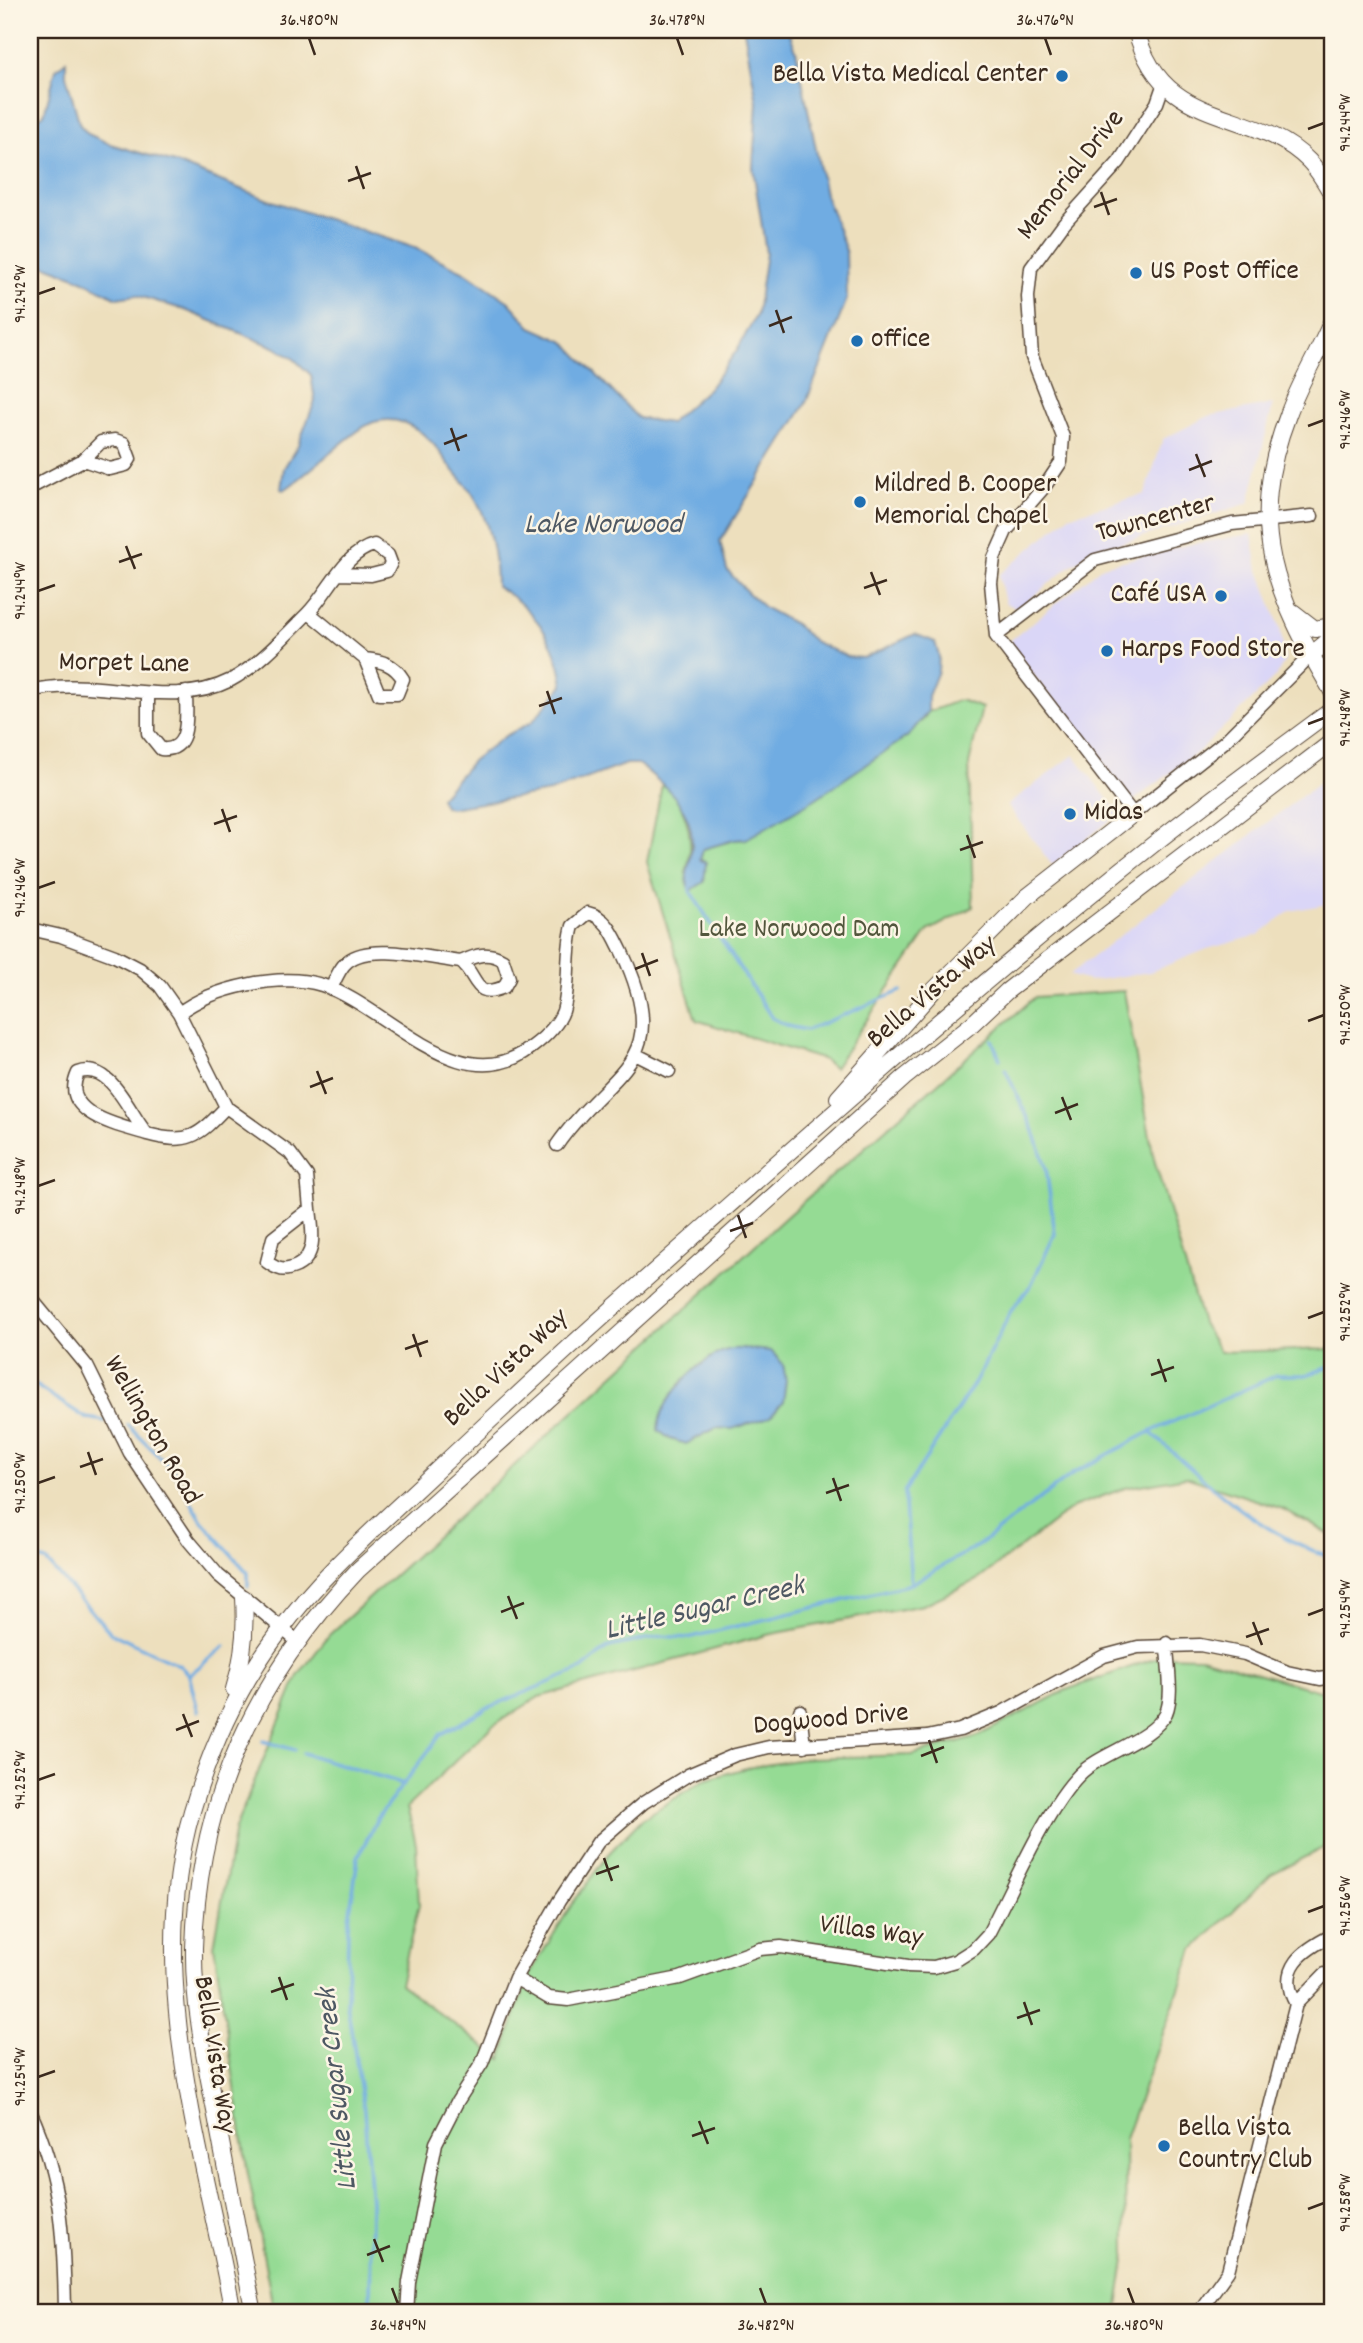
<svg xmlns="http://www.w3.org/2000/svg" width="1363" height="2343" viewBox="0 0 1363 2343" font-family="Dekko,sans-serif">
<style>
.built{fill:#dad6f7}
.green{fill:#95db94;stroke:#688259;stroke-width:2}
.water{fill:#70ace2;stroke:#566b80;stroke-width:2}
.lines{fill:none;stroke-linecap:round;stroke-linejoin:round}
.stream{stroke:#70ace2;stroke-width:3.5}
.minor-casing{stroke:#564536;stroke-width:15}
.major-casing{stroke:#564536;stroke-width:18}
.minor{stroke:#fff;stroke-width:12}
.major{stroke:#fff;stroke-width:16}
.ticks{fill:none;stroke:#3b2a1e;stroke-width:2.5}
.poi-dot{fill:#1f6fb2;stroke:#fcf5e5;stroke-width:2.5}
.labels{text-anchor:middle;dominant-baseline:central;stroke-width:5;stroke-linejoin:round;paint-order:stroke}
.poi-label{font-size:28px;fill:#3b2a1e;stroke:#fcf5e5;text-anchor:start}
.street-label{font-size:28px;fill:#3b2a1e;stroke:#fcf5e5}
.park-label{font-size:28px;fill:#52563c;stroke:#fcf5e5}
.water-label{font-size:30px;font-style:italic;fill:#4e5863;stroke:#fcf5e5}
.neatline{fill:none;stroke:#3b2a1e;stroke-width:2.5}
.ticks-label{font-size:18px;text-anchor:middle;fill:#3b2a1e}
</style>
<rect width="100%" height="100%" fill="#fcf5e5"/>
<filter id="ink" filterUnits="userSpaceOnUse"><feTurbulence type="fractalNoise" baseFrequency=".0143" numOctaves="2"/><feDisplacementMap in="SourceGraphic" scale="14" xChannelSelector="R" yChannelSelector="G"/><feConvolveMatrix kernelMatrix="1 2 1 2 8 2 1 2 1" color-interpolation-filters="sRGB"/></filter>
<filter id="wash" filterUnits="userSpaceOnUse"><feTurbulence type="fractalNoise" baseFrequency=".00686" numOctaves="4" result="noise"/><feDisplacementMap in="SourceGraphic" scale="28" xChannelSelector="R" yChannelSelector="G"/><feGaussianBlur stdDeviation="1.57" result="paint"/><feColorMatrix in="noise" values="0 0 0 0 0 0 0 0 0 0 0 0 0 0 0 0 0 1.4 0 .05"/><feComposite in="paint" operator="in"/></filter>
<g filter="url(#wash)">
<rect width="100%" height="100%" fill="#eddfbd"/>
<path class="built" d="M1273,404L1249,503L1090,553L1070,566L1018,609L1005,603L999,575L1069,516L1145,494L1163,439L1209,416Z
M1252,534L1257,565L1280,628L1285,660L1276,676L1198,752L1132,802L1012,648L1011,640L1103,566L1191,544Z
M1074,755L1119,814L1052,865L1007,805Z
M1333,772V903L1290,911L1259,935L1207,949L1150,972L1089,981L1069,975Z"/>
<path class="green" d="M960,700L982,708L969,764L973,907L928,931L834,1068L824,1060L696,1020L647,862L663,779C686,807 697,837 686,872L700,861L703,849L734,840L746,839L923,720L928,712Z
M1124,991L1154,1159L1202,1323L1220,1352L1333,1349V1536L1283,1509L1186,1477L1125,1488L1073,1507L979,1579L923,1605L767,1635L539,1697L492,1726L407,1807L416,1844L419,1905L400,1984L501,2059L529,1975L572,1904L609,1853L642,1819L704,1780L746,1768L810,1758L912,1755L978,1736L1066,1690L1162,1656L1201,1657L1333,1695V1843L1271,1874L1193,1950L1125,2139L1126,2254L1117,2313H274L247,2168L214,1946L235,1828L298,1676L329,1635L787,1216L1035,997Z"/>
<path class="water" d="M744,30H788L796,50L825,194L846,251L847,299L805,405L720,541L727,570L747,592L765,608L795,624L815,642L848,657L864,658L915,634L935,642L939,656L938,671L928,696V712L908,736L815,799L746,839L734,840L703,849L700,860L706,862L704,882L690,891C683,877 689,868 691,854C698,812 667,786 638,764H626L550,792L450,808L444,806L440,798L473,760L505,736L532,722L563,685C557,642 534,608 496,586C496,557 489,518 472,493C464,481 453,471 445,459C430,437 406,413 374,422C354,428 307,476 284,490L281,489L284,468L298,445L315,401L311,375L294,359L274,347L185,310L136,295L117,298L78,278L30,260V123L44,114L56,69L66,61V75L80,125L88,134L110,144L178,164L266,199L415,248L465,272L509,302L531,327L565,342L638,418L670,423L709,388L737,350L757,314L766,253L753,168L757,102Z
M749,1349L771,1351L783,1364L786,1381L783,1402L770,1417L732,1429L716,1428L686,1444L670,1439L658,1430C659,1401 698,1359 727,1350C733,1348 742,1349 749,1349Z"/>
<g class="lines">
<path class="stream" d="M690,886V891L772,1018L791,1027L807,1030L901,991
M992,1040L1000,1059
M30,1382L86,1418L105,1421
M128,1425L173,1470L202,1521L248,1573V1586
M1150,1432C1209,1484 1257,1533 1333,1558
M30,1557L46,1561L111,1633L179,1665L189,1675L198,1711
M911,1583L904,1492L976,1381L1011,1311L1031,1285L1055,1234L1046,1168L1034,1131L1005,1069
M189,1675L225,1646
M263,1741L295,1750
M303,1753L404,1784
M370,2313L371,2202L364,2110L347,2004L348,1926L358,1857L377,1819L441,1734L487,1708L582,1669L609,1647L661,1636L688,1638L911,1584L979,1545L1075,1472L1150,1432L1277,1375H1306L1333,1366"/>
</g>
</g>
<g filter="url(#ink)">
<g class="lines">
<g class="minor-casing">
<path id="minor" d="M1164,83L1157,103L1119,162L1064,223L1031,268L1028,297L1032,357L1063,437L1061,462L1045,486L1006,531L994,558L991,583L996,636L1133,814L1224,742L1311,655
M30,488L83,460L101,442L115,440L124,443L130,459L126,465L110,469L83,460
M309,613L365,659L379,694H397L403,679C394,664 382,661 365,659
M996,636L1095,560L1232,524L1312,516
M30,691C96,674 168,712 231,680C259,665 286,635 308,613C329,592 344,553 374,545L388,555L391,563L387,571L371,575L340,574
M148,693V733L161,749C192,752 186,714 186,692
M30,929L61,936L115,956L140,969L160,986L179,1013L226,1107L290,1153L307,1176L310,1209L273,1238L267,1262C278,1270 284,1272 297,1266C318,1255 312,1228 310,1209
M331,989C335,980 340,967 348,961C371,942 432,959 461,962C478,976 474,1000 504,987L509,978L503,960C488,951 476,955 461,962
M179,1013C212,988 280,972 322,985C388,1007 460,1103 532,1047C544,1038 558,1025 563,1011C571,984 565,953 573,926L588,913C607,917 614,936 622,952C676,1066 610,1068 557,1145
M637,1055L669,1071
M147,1134C118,1125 59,1114 78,1073C111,1060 129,1114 147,1134C188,1145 198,1137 226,1107
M30,1297L87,1366L130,1453L189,1541L218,1575L297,1641
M800,1711L804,1746
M515,1978L549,1998L568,2000L680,1978L760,1949L781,1947L908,1966L934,1967L955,1961L974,1949L988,1934C1012,1889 1045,1810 1079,1775C1101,1752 1152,1741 1166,1713C1174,1694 1167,1664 1167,1643
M1296,2004C1276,1968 1303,1950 1333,1935
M30,2111C62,2180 64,2240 65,2313
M407,2313L409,2282L436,2143L457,2102L482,2063L515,1978L559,1901L598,1842L643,1803L688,1775L735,1755L769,1747L927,1737L960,1730L1001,1713L1104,1656L1138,1647L1200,1645L1245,1654L1287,1672L1320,1679L1333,1677
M1198,2313L1228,2271L1296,2004L1325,1974L1333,1972"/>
</g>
<g class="major-casing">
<path id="major" d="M1136,30C1162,132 1253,104 1309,161C1319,171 1326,184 1333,196
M1333,318C1320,351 1300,381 1288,415C1245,527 1275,595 1333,693
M1293,612L1315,629L1333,626
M1311,655L1333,637
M838,1098L933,991L1028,896L1133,814
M234,1689C244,1658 246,1630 244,1598
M233,2313C203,2149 144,1977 192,1811C211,1746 239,1685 280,1631C320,1576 371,1532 420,1486C487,1423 554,1360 623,1299C798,1144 972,988 1155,843C1213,797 1274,753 1333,709
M254,2313C241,2249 229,2185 217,2121C206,2064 193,2006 194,1948C198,1799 256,1677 358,1570L904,1078L972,1024L1007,991L1333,741"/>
</g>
<use href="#minor" class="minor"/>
<use href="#major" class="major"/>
</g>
</g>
<path class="ticks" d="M309,38L315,55M677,38L683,55M1045,38L1051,55M1308,129L1324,123M356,166L364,189M348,181L371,173M1101,192L1109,215M1094,207L1117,199M38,294L55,288M776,310L784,333M769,326L792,317M1308,426L1324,420M451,428L459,451M444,444L467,435M1196,454L1205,477M1189,470L1212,461M126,546L135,569M119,562L142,554M871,572L880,595M864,588L887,580M38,591L55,585M547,691L555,714M539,706L562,698M1308,724L1324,718M222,809L230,832M214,824L237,816M967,835L975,858M960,850L983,842M38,888L55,882M642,953L650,976M635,969L658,960M1308,1021L1324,1015M317,1071L326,1094M310,1087L333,1078M1062,1097L1071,1120M1055,1113L1078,1104M38,1186L55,1180M738,1215L746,1238M730,1231L753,1223M1308,1318L1324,1312M413,1334L421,1357M405,1349L428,1341M1158,1359L1166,1382M1151,1375L1174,1367M88,1452L96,1475M80,1467L103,1459M833,1478L841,1501M38,1483L55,1477M826,1493L849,1485M508,1596L517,1619M501,1612L524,1603M1308,1615L1324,1609M1253,1622L1262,1645M1246,1637L1269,1629M183,1714L192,1737M176,1730L199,1721M929,1740L937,1763M921,1756L944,1747M38,1780L55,1774M604,1858L612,1881M596,1874L619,1866M1308,1912L1324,1906M279,1977L287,2000M271,1992L294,1984M1024,2002L1032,2025M1017,2018L1040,2010M38,2077L55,2071M699,2121L708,2144M692,2136L715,2128M1308,2209L1324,2203M374,2239L383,2262M367,2255L390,2246M392,2288L398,2304M760,2288L766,2304M1128,2288L1134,2304"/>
<g class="poi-dot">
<circle cx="1062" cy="76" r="7"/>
<circle cx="1136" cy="273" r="7"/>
<circle cx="857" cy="341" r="7"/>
<circle cx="860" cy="502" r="7"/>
<circle cx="1221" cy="596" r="7"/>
<circle cx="1107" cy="651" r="7"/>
<circle cx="1070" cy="814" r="7"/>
<circle cx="1164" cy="2146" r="7"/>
</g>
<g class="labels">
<g class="poi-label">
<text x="1048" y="76" text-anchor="end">Bella Vista Medical Center</text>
<text x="1150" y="273">US Post Office</text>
<text x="871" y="341">office</text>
<text x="874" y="486">Mildred B. Cooper<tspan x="874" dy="32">Memorial Chapel</tspan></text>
<text x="1207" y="596" text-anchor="end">Café USA</text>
<text x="1121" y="651">Harps Food Store</text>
<text x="1084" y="814">Midas</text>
<text x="1178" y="2130">Bella Vista<tspan x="1178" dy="32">Country Club</tspan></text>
</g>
<g class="street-label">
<text transform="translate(1072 176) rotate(-52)">Memorial Drive</text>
<text transform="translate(1156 520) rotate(-15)">Towncenter</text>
<text transform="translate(124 665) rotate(1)">Morpet Lane</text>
<text transform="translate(933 993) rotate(-40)">Bella Vista Way</text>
<text transform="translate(507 1369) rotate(-43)">Bella Vista Way</text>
<text transform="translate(151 1431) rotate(60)">Wellington Road</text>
<text transform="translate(831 1721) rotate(-5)">Dogwood Drive</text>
<text transform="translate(871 1933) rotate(8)">Villas Way</text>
<text transform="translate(213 2055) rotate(81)">Bella Vista Way</text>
</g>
<g class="park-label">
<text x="799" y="931">Lake Norwood Dam</text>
</g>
<g class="water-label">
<text x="603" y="526">Lake Norwood</text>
<text transform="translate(705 1610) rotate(-13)">Little Sugar Creek</text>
<text transform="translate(339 2089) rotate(-96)">Little Sugar Creek</text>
</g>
</g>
<rect width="1363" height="2343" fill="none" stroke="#fcf5e5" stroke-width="77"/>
<rect x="38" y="38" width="1286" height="2266" class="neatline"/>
<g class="ticks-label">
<text x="309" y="25">36.480°N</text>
<text x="677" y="25">36.478°N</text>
<text x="1045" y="25">36.476°N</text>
<text transform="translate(1344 123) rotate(-90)" y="6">94.244°W</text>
<text transform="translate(19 294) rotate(-90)" y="6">94.242°W</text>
<text transform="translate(1344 420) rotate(-90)" y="6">94.246°W</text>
<text transform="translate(19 591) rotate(-90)" y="6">94.244°W</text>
<text transform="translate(1344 718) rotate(-90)" y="6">94.248°W</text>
<text transform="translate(19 888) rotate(-90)" y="6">94.246°W</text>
<text transform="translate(1344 1015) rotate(-90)" y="6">94.250°W</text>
<text transform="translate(19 1186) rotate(-90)" y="6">94.248°W</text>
<text transform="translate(1344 1312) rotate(-90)" y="6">94.252°W</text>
<text transform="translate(19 1483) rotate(-90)" y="6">94.250°W</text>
<text transform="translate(1344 1609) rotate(-90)" y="6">94.254°W</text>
<text transform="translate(19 1780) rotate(-90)" y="6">94.252°W</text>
<text transform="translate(1344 1906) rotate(-90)" y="6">94.256°W</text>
<text transform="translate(19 2077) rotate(-90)" y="6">94.254°W</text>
<text transform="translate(1344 2203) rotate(-90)" y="6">94.258°W</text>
<text x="398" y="2330">36.484°N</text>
<text x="766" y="2330">36.482°N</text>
<text x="1134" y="2330">36.480°N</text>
</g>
</svg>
